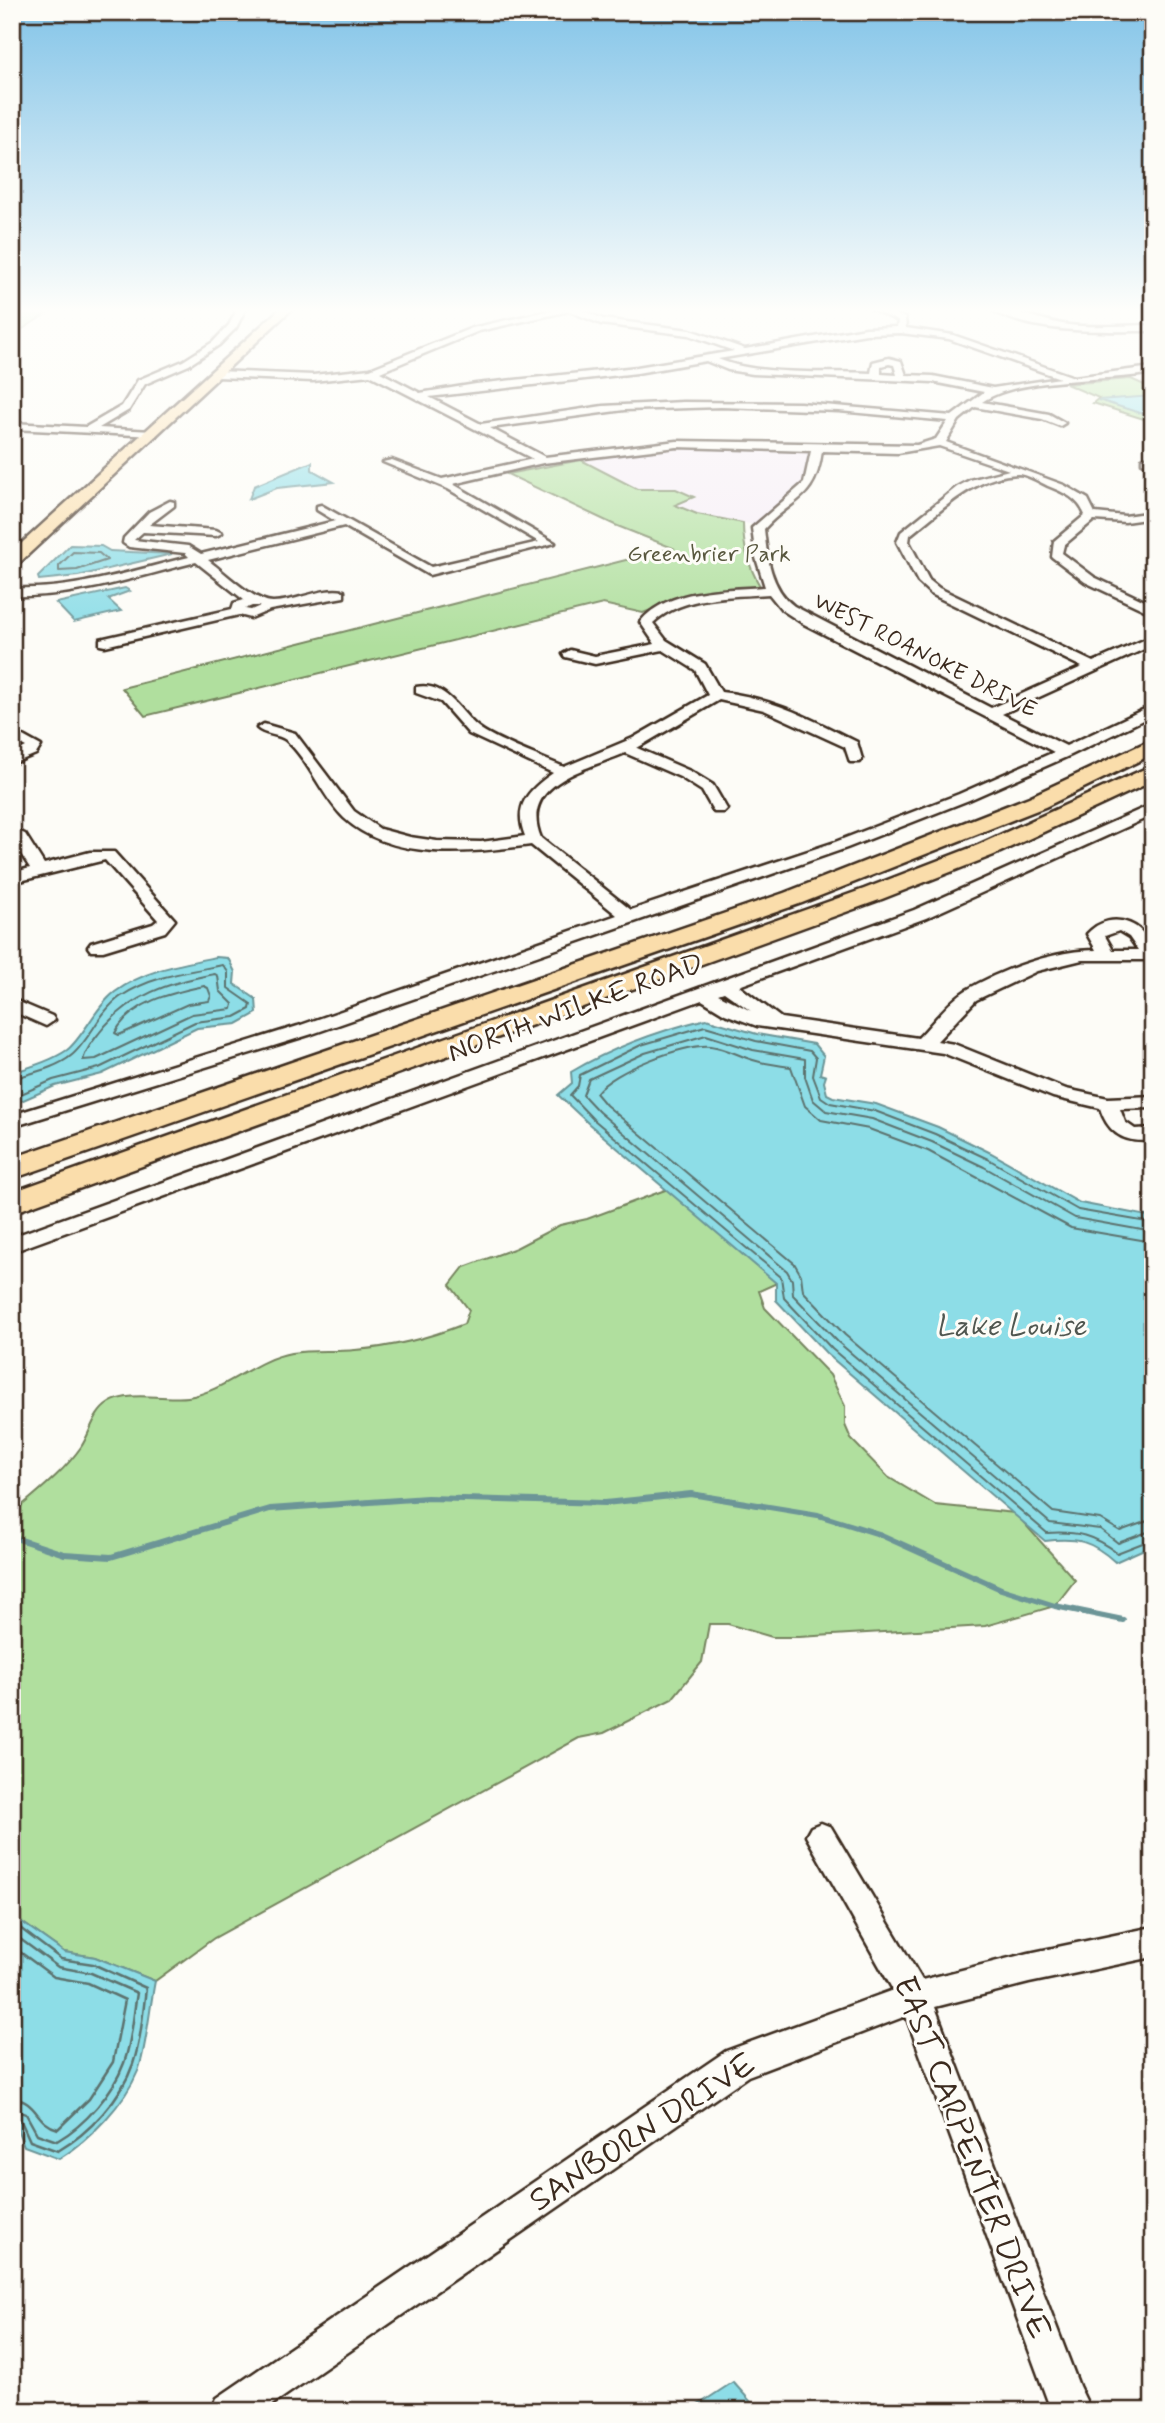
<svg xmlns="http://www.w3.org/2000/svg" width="1165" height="2423" viewBox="0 0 1165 2423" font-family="Mynerve,sans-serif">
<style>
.built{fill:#f6edf7}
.green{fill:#b0df9e;stroke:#76845e;stroke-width:2}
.water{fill:#8ddde7;stroke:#6c9597;stroke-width:2}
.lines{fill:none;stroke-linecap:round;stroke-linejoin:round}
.shore-far1{stroke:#5c726e;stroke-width:2}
.shore{stroke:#5c726e;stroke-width:2.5}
.stream{stroke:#6c9597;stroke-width:6}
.minor-casing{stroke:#3b2a1e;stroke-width:5}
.major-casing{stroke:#3b2a1e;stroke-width:5}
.highway-casing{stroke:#3b2a1e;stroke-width:5}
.minor{fill:#fdfcf7;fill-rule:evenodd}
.major{fill:#faddab;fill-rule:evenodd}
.highway{fill:#faddab;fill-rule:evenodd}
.labels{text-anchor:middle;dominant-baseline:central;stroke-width:6;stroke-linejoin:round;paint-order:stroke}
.far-park-label{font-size:23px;fill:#58573e;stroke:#fdfcf7}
.far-street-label{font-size:23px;fill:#3b2a1e;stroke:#fdfcf7}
.street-label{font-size:28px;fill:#3b2a1e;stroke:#fdfcf7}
.water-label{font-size:30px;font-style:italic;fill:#505750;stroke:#fdfcf7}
.near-street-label{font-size:33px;fill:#3b2a1e;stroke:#fdfcf7}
</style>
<rect width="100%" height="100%" fill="#fdfcf7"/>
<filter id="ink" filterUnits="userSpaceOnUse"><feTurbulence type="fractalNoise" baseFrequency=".0143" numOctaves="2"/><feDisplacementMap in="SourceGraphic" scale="14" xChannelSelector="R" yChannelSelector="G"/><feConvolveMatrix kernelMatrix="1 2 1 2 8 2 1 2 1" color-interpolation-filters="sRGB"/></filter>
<g filter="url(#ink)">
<path class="built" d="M677,444L817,447L810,482L760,526L697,514L637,489L581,460L583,456Z"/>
<path class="green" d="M12,308H55L12,336Z
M1131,379L1153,389V422L1093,403L1099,398L1066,384Z
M581,460L637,489H676L694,497L675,505L697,514L743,523C743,546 748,566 760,586L698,592L643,613L603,604L145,716L122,688L673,548L615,525L507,474Z
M668,1189L777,1283L759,1291L765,1308L830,1375L845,1406V1425L851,1439L888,1477L935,1505L1015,1513L1075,1580L1055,1606L985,1626L799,1637H772L728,1624H709L702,1662L672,1699L604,1733L579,1738L214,1938L155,1981L95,1957L64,1952L12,1915V1514C36,1493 63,1473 81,1447C91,1432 93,1413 109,1403C128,1390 168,1400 188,1397C226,1391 253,1360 291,1353C312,1350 334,1352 355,1350C392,1347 429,1338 464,1324L469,1310L450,1285L464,1267L516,1248L560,1225L587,1219Z"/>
<path class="water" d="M1153,396V417L1098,400Z
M312,462V470L334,482L277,488L249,499L254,486Z
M70,545L101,546L110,551L172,554L78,576L39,580L38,577Z
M125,588L130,591L108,599L121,611L74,622L56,603Z
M216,957L228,958L235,972L234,984L256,999L257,1013L237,1024L197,1028L102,1074L55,1086L12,1105V1073C30,1067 51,1061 67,1050C82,1039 96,1006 115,992C145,970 181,964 216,957Z
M706,1019L757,1034L814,1044L824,1056L820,1074L826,1076L824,1082L827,1094L833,1097L876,1104L938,1127L991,1153L1080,1203L1153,1217V1545L1115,1562C1092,1541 1077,1537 1045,1541L827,1354L776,1300V1283L589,1124L558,1095L572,1083L571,1072C613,1047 658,1031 706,1019Z
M12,1915L64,1952L95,1957L155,1981C150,2005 146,2051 138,2071C125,2103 89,2141 59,2159L24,2146L12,2117Z
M733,2382L759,2411H689Z"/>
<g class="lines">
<path class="shore-far1" d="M73,552L99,553L107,560L77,570L59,571V566Z
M215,974L218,976L220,991L233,1004L232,1009L192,1014L96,1059L83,1060C86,1049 93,1041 100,1032C129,995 170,982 215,974Z
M204,986L208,988L211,996L209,1001L188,1004L119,1035L115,1033C132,1001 171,993 204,986Z
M12,1079C31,1073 57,1068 72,1055C89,1041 100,1011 120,997C151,976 187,972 223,965L228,972V988L251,1004L250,1009L235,1017L195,1022L99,1068L53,1080L12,1098
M1153,1223L1078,1210L988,1159L935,1134L875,1111L830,1103L821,1097L813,1076L816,1058L810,1051L756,1041L705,1026L641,1045L580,1075L578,1086L570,1095L593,1119L781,1277L784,1298L832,1349L1047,1533C1077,1531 1093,1535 1117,1553L1153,1539
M1153,1232L1075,1218L984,1167L932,1142L872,1119L826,1111L813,1100L805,1077V1059L753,1050L706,1035L645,1053L589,1079L583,1095L599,1112L787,1271L792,1280L793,1295L838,1342L1050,1523L1100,1529L1118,1543L1153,1530
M1153,1242L1071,1228L928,1151L869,1129L821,1120L805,1106L791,1067C778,1065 765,1064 753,1060C739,1056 726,1048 711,1046C684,1043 613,1071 596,1093L606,1105L794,1263L801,1275L803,1291L845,1335L1053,1512L1100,1519L1120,1531L1153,1519"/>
<path class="shore" d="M12,1922L61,1959L93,1964L146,1988C143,2013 141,2040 133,2064C121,2099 89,2133 58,2151L30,2141L21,2121L12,2118
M12,1933L58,1967L91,1973L137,1993C133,2016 132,2041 124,2063C113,2093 85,2125 57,2141L37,2134L26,2114L12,2109
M12,1946L54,1977L88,1983L125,2000L113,2062L89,2099L58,2129C35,2123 38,2101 12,2098"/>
<path class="stream" d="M12,1537L64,1554L111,1557L270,1509L427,1498L605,1503L691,1494L818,1515L879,1534L1001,1589L1055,1606L1123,1620
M1145,1616L1153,1615"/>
<g class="minor-casing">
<path id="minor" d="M238,308H246L236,328L219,345L189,365L145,384L129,410L99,428L152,431L156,432V436L12,429V423L86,427L122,406L138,380L183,361L213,342L229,325Z
M560,308H577L603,319L690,330L745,349L866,328L897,327L898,321L869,308H880L905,318L906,328L953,335L1074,377L1153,367V373C1106,382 1019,376 982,402L1049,414L1065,423L1060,426L1042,419L975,407L959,420L946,442L1064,485L1088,499L1095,513L1125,516L1153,512V518L1125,522L1094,520L1064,545L1062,553L1094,577L1153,605V614L1085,582L1052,557L1054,541L1085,515C1078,498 1065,493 1048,486C1040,482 1027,474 1018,474C976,475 941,511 910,535L909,542L929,580L939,588L1093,662L1153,636V645L1002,714L1066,746L1153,705V715L1071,755L969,800L847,848L312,1034L12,1127V1115L298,1026L617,915L531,845C472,853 392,862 344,818C323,798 308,759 286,740C278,734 264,735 257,728L264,724L295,733L354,811L380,829L410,837L437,841L481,842L525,836C513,806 528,790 553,773L469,734L441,702L416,693V687C446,681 459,712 478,727C494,740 543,758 564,767L633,738L708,695L695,670L663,650L595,664L565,657L563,654L570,650L595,656L655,644L640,622C668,588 724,590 765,587L756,558L752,528L804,483L811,451L677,447L543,463L453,484L555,543L429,575L344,526L208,560C223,571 254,602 273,602C297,602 319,587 344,591V597L270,610L251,618L239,615L105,646L100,645V639L232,609L234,603L244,600L196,562C136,577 75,598 12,596V588C72,591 131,571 189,557L185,553L129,547L123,543L124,538L149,512L170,501L174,502V506L149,525L216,530L222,533L216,536L143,532L134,540L188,546L201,554L335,521L317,510V506L321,505L431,567L539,542L448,489L383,462L392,460L442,479L533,459L370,375L313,381L217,377L212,374L217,371L313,375L370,369L472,328ZM569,311L601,324L689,335L734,351L637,367L476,384L420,393L380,372L479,331ZM901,333L949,339L1060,378L993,388L933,376L906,375L901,361L889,358L873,362L871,373C826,371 758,376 718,359L866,334ZM706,361L728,370L753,374L933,382L984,392L952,416L800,403L683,402L603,406L481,424L429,397L637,373ZM889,364L894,365L897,375L881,374V366ZM721,407L839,411L948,421L936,439L917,445L677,441L545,457L490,428L624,410ZM939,446L1009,470L970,480L957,487L901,532L897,542L918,582L931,594L1082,667L991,708L794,606C770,588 767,556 764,529C794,496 815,502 822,451L898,453ZM769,594L782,610L802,623L1054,752L959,794L835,842L631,910L541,838C518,783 588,769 625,753L680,777L702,791L714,812H724L727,809L713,785L690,771L637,748L719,700L764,710L845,747L850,762H860L862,759L857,742C813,720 771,697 721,692L705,664L666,640L653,623C683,595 730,597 769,594ZM252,606H260L251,610L245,609Z
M743,308H753L749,311Z
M988,308C1010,307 1044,322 1069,325C1096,328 1125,325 1153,325V331C1104,331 1030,335 988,308Z
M1146,458L1153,460V467L1142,463V459Z
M12,730L41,746L36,754L12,764V754L26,747L12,740Z
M1153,804V815L926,918L739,986L781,1018L918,1038C933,1023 948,1002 965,991C1000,970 1055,950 1096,950L1087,934C1112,906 1153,925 1153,960H1082L1037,971L976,1000L937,1041L954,1044L1066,1089L1108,1098L1153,1096V1108L1120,1109L1125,1122L1135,1129L1153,1128V1140C1126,1144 1108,1134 1100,1108L1053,1097L943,1053L757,1026L725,1014L702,1000L12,1252V1237L914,910ZM1119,931L1129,937L1138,950H1113L1105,936ZM724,992L751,1011L718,994Z
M12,829L25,834L44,864L90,852H114L175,920L165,932L103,951H91L88,947L91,943L153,924L158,920L105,860L12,883V873L30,868L12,840Z
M12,999L52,1016L55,1020L46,1026L12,1011Z
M821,1823L831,1827L922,1980L1029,1953L1153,1927V1957L1029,1983L935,2007L1079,2386L1091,2411L1051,2410L906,2016L748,2076L263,2411H211L217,2398L726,2051L893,1990L806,1836L811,1827Z"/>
</g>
<g class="major-casing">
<path id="major" d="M281,308H293L18,564L12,566V552Z"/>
</g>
<g class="highway-casing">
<path id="highway" d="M1153,739V754L1045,807L802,903L12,1179V1158L784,893L1029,797Z
M1153,765V781L994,855L882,899L12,1213V1192L864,889L978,845Z"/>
</g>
<use href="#minor" class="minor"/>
<use href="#major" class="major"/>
<use href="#highway" class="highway"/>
</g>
</g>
<linearGradient id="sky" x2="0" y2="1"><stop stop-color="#83c4e8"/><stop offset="0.48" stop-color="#fefefb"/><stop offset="1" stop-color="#fefefb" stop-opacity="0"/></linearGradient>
<rect width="1165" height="647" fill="url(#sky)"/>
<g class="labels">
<g class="far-park-label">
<text x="709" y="555">Greenbrier Park</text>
</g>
<g class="far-street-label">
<text transform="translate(925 656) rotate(27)">WEST ROANOKE DRIVE</text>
</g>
<g class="street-label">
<text transform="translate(576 1009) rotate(-20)">NORTH WILKE ROAD</text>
</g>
<g class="water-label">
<text x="1011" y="1326">Lake Louise</text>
</g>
<g class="near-street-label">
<text transform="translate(643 2133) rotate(-33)">SANBORN DRIVE</text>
<text transform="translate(971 2158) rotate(69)">EAST CARPENTER DRIVE</text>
</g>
</g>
<rect width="1165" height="2423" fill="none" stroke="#fdfcf7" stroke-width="42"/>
<rect x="21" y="21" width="1123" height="2381" fill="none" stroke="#3b2a1e" stroke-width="2.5" filter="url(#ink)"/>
</svg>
